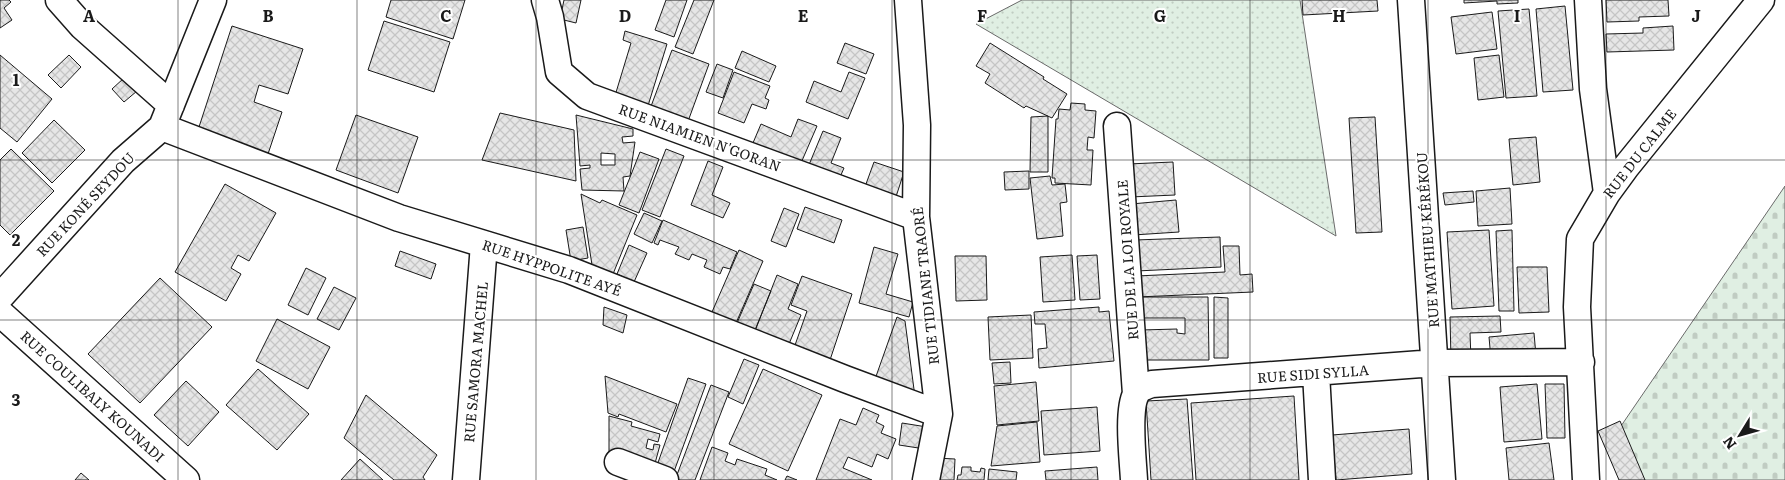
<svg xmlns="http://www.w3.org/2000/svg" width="1785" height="480" viewBox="0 0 1785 480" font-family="Literata,serif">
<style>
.cemetery{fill:url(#cemetery-stones);stroke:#6a6a6a}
.park{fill:url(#park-dots);stroke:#6a6a6a}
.building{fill:url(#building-cross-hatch);stroke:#1a1a1a;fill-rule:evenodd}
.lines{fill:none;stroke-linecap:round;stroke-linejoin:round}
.street-casing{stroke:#1a1a1a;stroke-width:29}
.street{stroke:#fff;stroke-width:26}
.grid{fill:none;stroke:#1a1a1a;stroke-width:1;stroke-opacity:0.55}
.labels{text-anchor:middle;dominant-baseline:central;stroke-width:4;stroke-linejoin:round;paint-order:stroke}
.street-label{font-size:14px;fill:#1a1a1a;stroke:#fff}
.grid-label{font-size:16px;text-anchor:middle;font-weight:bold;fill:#1a1a1a;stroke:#fff;stroke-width:4;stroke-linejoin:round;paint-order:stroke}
</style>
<defs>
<pattern id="cemetery-stones" width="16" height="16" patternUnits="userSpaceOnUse" patternTransform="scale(1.25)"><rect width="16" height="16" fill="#e0efe3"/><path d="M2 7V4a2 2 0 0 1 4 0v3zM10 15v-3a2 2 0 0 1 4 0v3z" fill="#c0ccc2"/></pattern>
<pattern id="park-dots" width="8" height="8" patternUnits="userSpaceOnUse" patternTransform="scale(1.25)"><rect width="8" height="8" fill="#e0efe3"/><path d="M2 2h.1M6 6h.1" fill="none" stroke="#c0ccc2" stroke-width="1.8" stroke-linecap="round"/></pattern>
<pattern id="building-cross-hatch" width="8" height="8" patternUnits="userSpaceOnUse" patternTransform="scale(1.25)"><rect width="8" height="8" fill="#e6e6e6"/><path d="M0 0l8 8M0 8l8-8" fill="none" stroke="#c5c5c5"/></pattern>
</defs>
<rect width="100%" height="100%" fill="#fff"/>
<path class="cemetery" d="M1785,186V480H1626L1621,426Z"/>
<path class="park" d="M1022,0H1300L1336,236L976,24Z"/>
<path class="building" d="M0,0H9L11,2L4,8L12,20L0,28Z
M391,0H465L453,39L386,17Z
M564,0H581L576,23L560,19Z
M666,0H687L674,37L655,30Z
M694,0H714L693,54L675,47Z
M1302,0H1377L1378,11L1303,15Z
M1464,0H1518V3L1497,4V1L1464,3Z
M1606,0H1668L1669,16L1639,17V21L1607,22Z
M1565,6L1573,90L1543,92L1536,9Z
M1529,9L1537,96L1506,98L1498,11Z
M1492,12L1497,49L1456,54L1451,17Z
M384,21L450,42L434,92L368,70Z
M232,26L303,49L288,94L259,85L254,102L282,112L268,154L198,130Z
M1673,26L1674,50L1607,52L1606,34L1643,33V28Z
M625,31L667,44L647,109L614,99L631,43L623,40Z
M845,43L874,54L866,74L837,63Z
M990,43L1044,77L1043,79L1067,94L1052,118L1026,106L1024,108L985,83L990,74L976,66Z
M672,50L709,64L687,124L650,109Z
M742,51L776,66L769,82L735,68Z
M0,55L52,99L17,142L0,128Z
M69,55L81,67L61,88L48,75Z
M1499,55L1504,97L1478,100L1474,58Z
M717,64L733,70L723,98L706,92Z
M734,72L770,86L765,98L769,100L766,109L752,104L744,123L718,113Z
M849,72L865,78L848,119L806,102L814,81L841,92Z
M124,78L137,91L124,102L112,89Z
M1071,103L1085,104V110L1096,111L1094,138L1088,137L1087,150H1093L1091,185L1055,183V178H1052L1056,119H1058L1059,109L1070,110Z
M500,113L574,130L576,181L482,160Z
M356,115L418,137L398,193L336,170Z
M576,115L633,129V136L622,137L623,143L635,142L630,176L623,177L624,191L582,190L580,169L590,168V165L580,166ZM601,153L615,154V165H601Z
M1048,116V172H1030L1031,117Z
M1375,117L1382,232L1356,233L1349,118Z
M798,119L817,126L798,170L750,150L761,124L791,137Z
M54,120L85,150L52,183L22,153Z
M823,131L841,138L831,163L844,168L837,184L806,172Z
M1536,137L1540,182L1513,185L1509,139Z
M11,149L54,191L10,235L0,225V160Z
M666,149L684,156L660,217L642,210Z
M640,152L659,159L639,213L619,205Z
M708,161L723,167L712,195L730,203L723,218L691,205Z
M874,162L904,172L893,206L862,195Z
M1173,162L1175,195L1130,197L1128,164Z
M1029,171V189L1005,190L1004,172Z
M1050,176L1052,185L1065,184L1067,202L1060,203L1063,236L1037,239L1030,178Z
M225,184L276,213L249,261L238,255L231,268L241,274L226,301L175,272Z
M1510,188L1512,224L1478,226L1476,191Z
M1473,191L1474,202L1445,205L1443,193Z
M581,194L600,203L602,200L637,215L613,274L592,265Z
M1176,200L1179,232L1133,235L1131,204Z
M805,207L842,220L834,243L797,229Z
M784,208L799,214L786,247L771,241Z
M644,213L662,221L652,243L634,234Z
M663,220L737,252L730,269L723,267L720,274L704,267L707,260L692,254L689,260L675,254L679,247L660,240L658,245L654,243Z
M583,227L588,258L571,261L566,230Z
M1489,230L1494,306L1452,309L1447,232Z
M1512,230L1514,311H1499L1496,231Z
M1220,237L1221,267L1136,271L1135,240Z
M629,245L647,253L634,282L617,274Z
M1223,246H1239L1240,275L1252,274L1253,292L1137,297L1136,276L1225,272Z
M874,247L898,254L886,294L913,302L909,317L859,303Z
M739,250L763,261L736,323L712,312Z
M400,251L436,264L431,279L395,266Z
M1072,255L1075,300L1043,302L1040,257Z
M1097,255L1100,299L1080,300L1077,256Z
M955,256H986L987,300L956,301Z
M1517,267H1547L1549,312L1519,313Z
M306,268L326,278L308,315L288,305Z
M777,275L798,284L788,309L801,315L789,344L755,331Z
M802,276L852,294L830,360L794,348L807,311L791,305Z
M160,278L212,327L140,403L88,354Z
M754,284L771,291L755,330L737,323Z
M334,287L356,298L339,330L317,319Z
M1140,297H1208L1209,360H1141V330L1177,329V333L1185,334V318H1140Z
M1214,297L1228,298V358H1214Z
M604,307L627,315L623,333L603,325Z
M1099,307V312L1109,311L1114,361L1039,368L1038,349L1047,348L1045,324H1035L1034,312Z
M1031,315L1033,358L990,360L988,317Z
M1500,316L1501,332L1470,333L1471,360H1451L1450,317Z
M897,317L905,321L915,397L874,382Z
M277,319L330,347L308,389L256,361Z
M1534,333L1536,356L1491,359L1489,337Z
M744,359L759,365L743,404L728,397Z
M1010,362L1011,383L994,384L992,363Z
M258,369L309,414L277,450L226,405Z
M763,369L822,395L788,471L729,444Z
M605,376L677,404L666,432L619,414L618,417L608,413Z
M688,378L706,384L672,477L655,471Z
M186,381L219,412L188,446L154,415Z
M1036,382L1039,421L997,425L994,386Z
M1537,384L1542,439L1504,442L1500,387Z
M1545,384H1564L1565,438H1547Z
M711,385L729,392L695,480H675Z
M366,395L437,455L423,477L425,480H394L344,438Z
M1294,396L1299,480H1196L1191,403Z
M1187,399L1193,480H1151L1146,401Z
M1097,407L1100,451L1044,455L1041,411Z
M863,408L879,415L876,422L884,426L881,433L896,439L888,459L877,454L872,467L848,457L843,468L872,480H816L840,419L856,425Z
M609,416L632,422L631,426L660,434L658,442L648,439L646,448L653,450L654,444L660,445L654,467L609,455Z
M1620,421L1645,480H1619L1598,431Z
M1037,422L1040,462L991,466L997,426Z
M902,423L927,427L925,449L899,445Z
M1409,429L1412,474L1336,480L1332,435Z
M1549,443L1554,480H1509L1506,448Z
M712,447L728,453L725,461L735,465L737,459L767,469L765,475L777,480H700Z
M936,458L955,459L954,480H935Z
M360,459L383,480H341Z
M962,467H971V471L980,472L981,468L985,469L984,480H957L958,475H961Z
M1097,467L1098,480H1046L1045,471Z
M989,469L1017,472L1016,480H988Z
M81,473L89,480H75Z
M787,476L797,480H785Z"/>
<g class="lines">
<g class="street-casing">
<path id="street" d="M59,0L82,26L171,105
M545,0L550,17L559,72L587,96L916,217
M908,0L917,125L916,217L939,414L926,480
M1411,0L1442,480
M1588,0L1593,89L1607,193
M1117,126L1136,394
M162,127L399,218L569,270L845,379L939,414
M0,297L123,161L162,127L213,0
M0,313L186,480
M1316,373L1322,480
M618,462L665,480
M466,480L484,244
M1134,480C1133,460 1127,411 1136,394C1139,388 1146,386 1152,384L1435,363L1581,362
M1586,480L1577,307L1580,239L1607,193L1626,167L1761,0"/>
</g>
<use href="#street" class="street"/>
</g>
<path class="grid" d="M178,0V480M357,0V480M536,0V480M714,0V480M892,0V480M1071,0V480M1250,0V480M1428,0V480M1606,0V480M0,160H1785M0,320H1785"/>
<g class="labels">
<g class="street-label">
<text transform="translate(700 137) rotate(20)">RUE NIAMIEN N'GORAN</text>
<text transform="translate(1639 153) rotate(-52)">RUE DU CALME</text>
<text transform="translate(85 204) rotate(-47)">RUE KONÉ SEYDOU</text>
<text transform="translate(1427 240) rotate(-94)">RUE MATHIEU KÉRÉKOU</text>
<text transform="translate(1127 260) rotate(-94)">RUE DE LA LOI ROYALE</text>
<text transform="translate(552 267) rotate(19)">RUE HYPPOLITE AYÉ</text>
<text transform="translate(925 286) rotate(-96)">RUE TIDIANE TRAORÉ</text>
<text transform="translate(475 362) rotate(-85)">RUE SAMORA MACHEL</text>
<text transform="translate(1313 373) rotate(-4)">RUE SIDI SYLLA</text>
<text transform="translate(93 396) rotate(42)">RUE COULIBALY KOUNADI</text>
</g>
</g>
<g class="grid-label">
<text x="89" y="22">A</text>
<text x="268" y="22">B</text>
<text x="446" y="22">C</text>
<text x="625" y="22">D</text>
<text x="803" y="22">E</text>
<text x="982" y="22">F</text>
<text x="1160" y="22">G</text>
<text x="1339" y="22">H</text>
<text x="1517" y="22">I</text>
<text x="1696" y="22">J</text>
<text x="16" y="86">1</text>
<text x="16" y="246">2</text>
<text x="16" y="406">3</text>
</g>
<g transform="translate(1740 435) rotate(233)" stroke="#ffffff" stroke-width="4" paint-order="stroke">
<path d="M0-4L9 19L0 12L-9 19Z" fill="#1a1a1a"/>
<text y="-8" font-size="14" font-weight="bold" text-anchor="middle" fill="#1a1a1a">N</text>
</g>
</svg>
